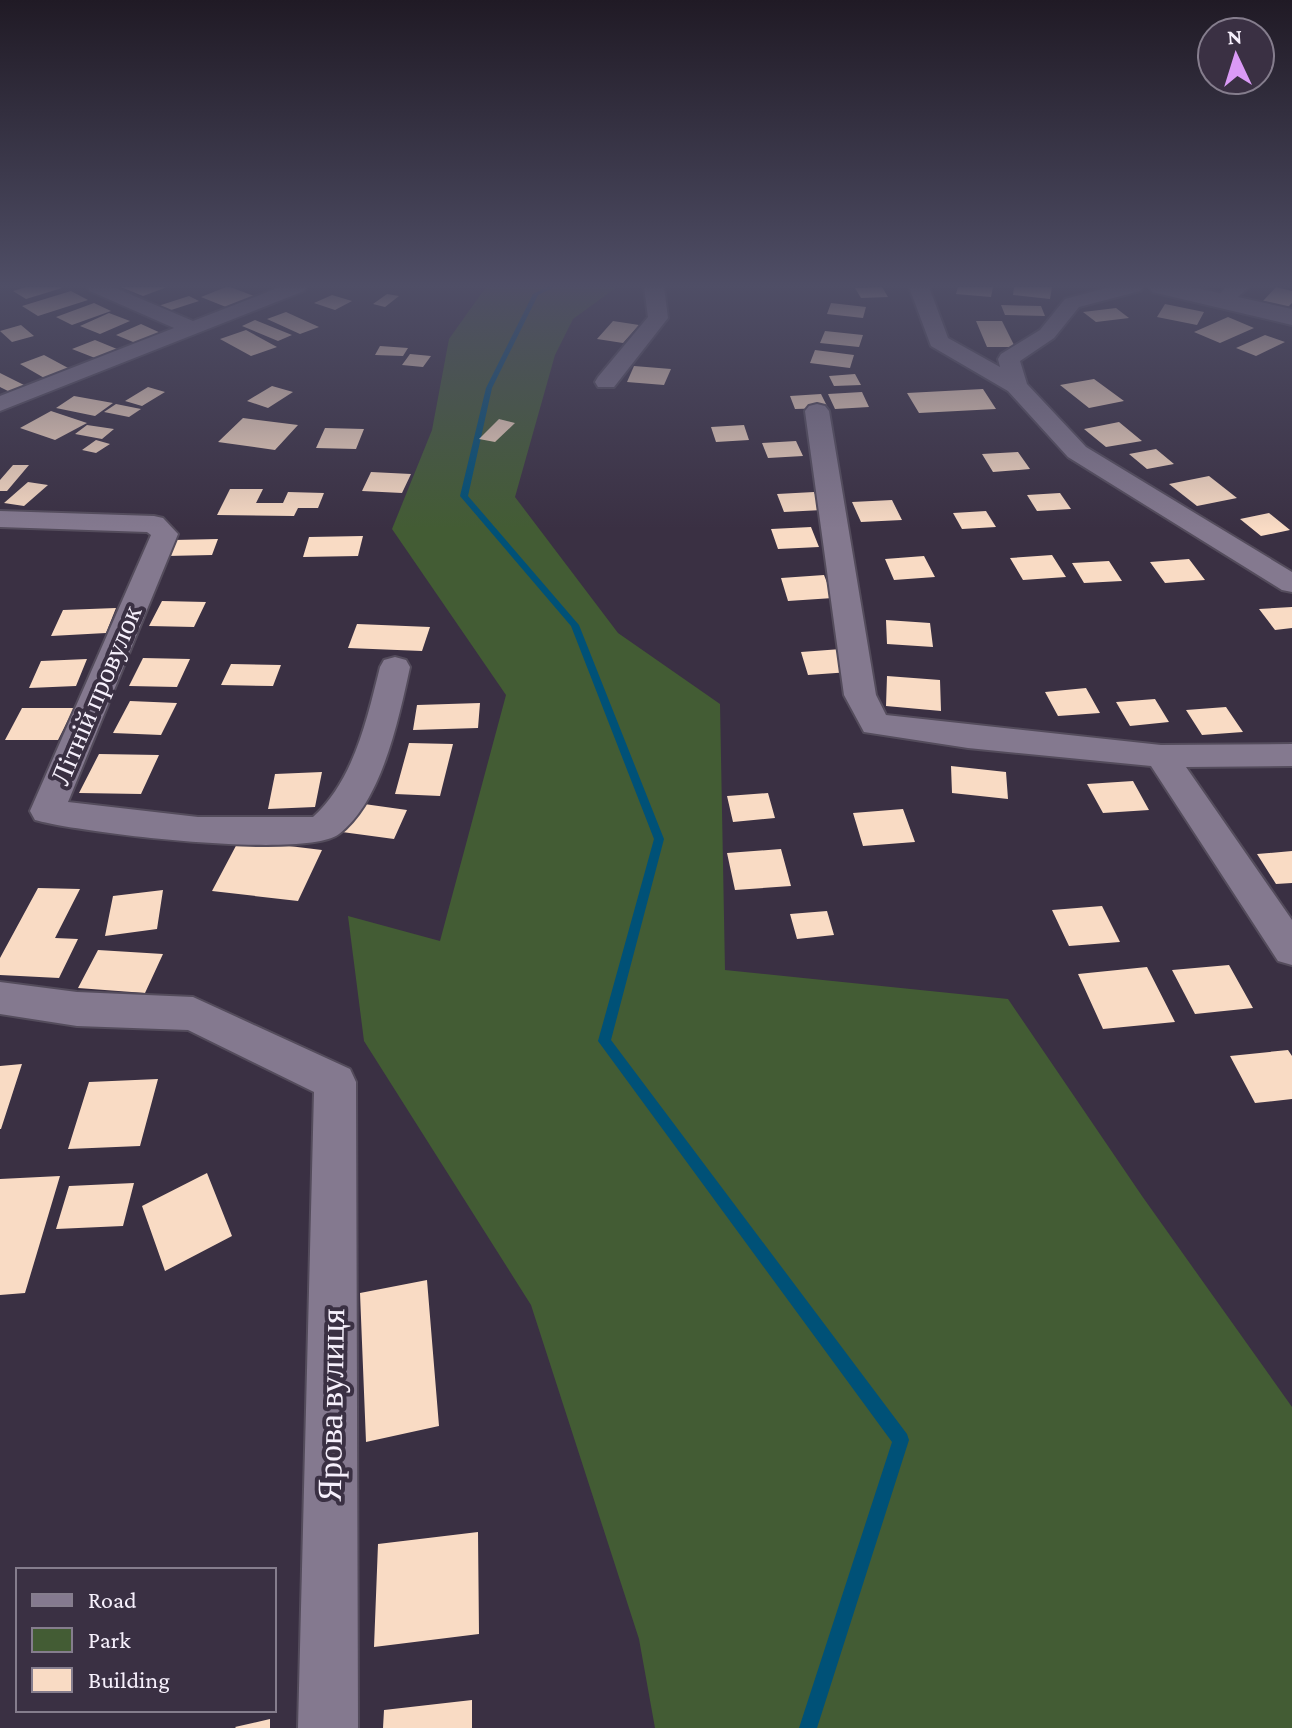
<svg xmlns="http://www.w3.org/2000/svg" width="1292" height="1728" viewBox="0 0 1292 1728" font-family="'Crimson Pro',serif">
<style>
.green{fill:#435c34}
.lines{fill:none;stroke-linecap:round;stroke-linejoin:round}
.stream{fill:#005177;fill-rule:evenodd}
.building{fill:#f9dbc4}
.minor-casing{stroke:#544c5c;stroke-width:4}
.tertiary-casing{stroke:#544c5c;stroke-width:4}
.minor{fill:#84798f;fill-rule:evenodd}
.tertiary{fill:#84798f;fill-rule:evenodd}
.labels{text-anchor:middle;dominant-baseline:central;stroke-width:8;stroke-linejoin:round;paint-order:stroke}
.street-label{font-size:28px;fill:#f6f0fc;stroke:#3a3043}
.near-street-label{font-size:34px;fill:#f6f0fc;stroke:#3a3043}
</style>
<rect width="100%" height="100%" fill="#3a3043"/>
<path class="green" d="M486,287H617L573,319L555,355L515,497L618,633L720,704L725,970L1008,999L1142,1196L1292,1407V1728H655L639,1639L531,1305L364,1041L348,916L440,941L506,695L392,529L432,430L449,339Z"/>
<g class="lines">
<path class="stream" d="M546,287H554L538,295L492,388L468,496L579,625L664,839L611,1040L907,1434L909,1440L817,1728H799L892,1442L598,1041L654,839L571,626L460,496L486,388L533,294Z"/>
</g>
<path class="building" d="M26,287H61L62,288L26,299L13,291Z
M121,287H167L143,296Z
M226,287H230L254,296L226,307L201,297Z
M882,287L888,297L861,298L855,288Z
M958,287H993L991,297L956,294Z
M1014,287H1052L1050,299L1013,295Z
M1276,287L1292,291V303L1288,307L1263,301Z
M71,291L88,300L38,316L22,306Z
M387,294L399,296L385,307L373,304Z
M332,295L352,301L335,310L314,303Z
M189,296L199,301L168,311L158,306Z
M94,303L111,311L72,325L56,317Z
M831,303L866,307L863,318L827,314Z
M1165,304L1204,312L1197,325L1157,317Z
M1001,305L1041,306L1045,316L1005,315Z
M1116,308L1129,318L1096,322L1083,312Z
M286,312L319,327L300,334L267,319Z
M109,313L130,321L100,334L80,326Z
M1228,317L1254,328L1220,343L1194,332Z
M255,320L292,335L278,341L242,326Z
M613,321L639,325L623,343L597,339Z
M976,321H1002L1015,347H987Z
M141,324L163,334L138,344L116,335Z
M21,325L34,336L12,342L0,331Z
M246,330L277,347L251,356L220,339Z
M825,331L863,335L859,347L820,343Z
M1265,335L1285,342L1256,356L1236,348Z
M95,340L117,349L95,358L72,349Z
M380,346L408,348L403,356L375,355Z
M815,350L854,355L850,368L810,363Z
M410,354L431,356L423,367L402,365Z
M44,355L70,369L46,379L20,364Z
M634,366L671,369L664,385L627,382Z
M0,373L26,386L10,392L0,387Z
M855,374L861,385L834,386L829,376Z
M1094,379L1124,401L1089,408L1060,385Z
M272,386L293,392L268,408L247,401Z
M148,387L165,392L142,406L125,401Z
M983,389L996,409L919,413L907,393Z
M862,392L869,407L835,409L828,394Z
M821,394L828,408L795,409L790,396Z
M74,396L113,403L95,416L56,408Z
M116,404L141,409L129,417L104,412Z
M51,411L87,423L55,440L20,428Z
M243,418L298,425L275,450L218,442Z
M499,419L515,423L495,442L479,439Z
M1119,422L1142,441L1106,447L1084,429Z
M87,425L114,429L102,439L75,434Z
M744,425L749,440L716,442L711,427Z
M325,428L364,429L356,449L316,448Z
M96,440L110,444L96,453L82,450Z
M796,441L803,456L768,458L762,443Z
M1156,449L1174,464L1147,469L1129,454Z
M1018,452L1030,469L993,472L982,454Z
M13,465H29L7,491H0V480Z
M371,472L411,474L402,493L362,491Z
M1209,476L1237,498L1197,506L1169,484Z
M28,482L48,485L24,506L4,503Z
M230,489H263L256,503H283L288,492L324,493L318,508H298L294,516L217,515Z
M814,492L822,510L784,512L777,494Z
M1060,493L1071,509L1037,511L1027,495Z
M892,500L902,520L861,522L852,502Z
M986,511L996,527L962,529L953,513Z
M1269,513L1290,530L1261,536L1240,519Z
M811,527L819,547L778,549L771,529Z
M363,536L358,556L303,557L309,537Z
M218,539L212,555L167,556L174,540Z
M1052,555L1066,577L1023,580L1010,558Z
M924,556L935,577L894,580L885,559Z
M1189,559L1205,580L1165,583L1150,562Z
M1109,561L1122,581L1084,583L1072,563Z
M824,575L833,598L788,601L781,578Z
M162,601L206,602L194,627L149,626Z
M1292,607V628L1275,630L1259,609Z
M116,608L106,633L51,636L63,610Z
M886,620L930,623L933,647L887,644Z
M357,624L430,627L422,651L348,648Z
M841,649L850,672L808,675L801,652Z
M143,658L190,659L177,687L129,686Z
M87,659L76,686L29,688L41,661Z
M231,664L281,665L273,686L221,685Z
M887,676L940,680L941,711L886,706Z
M1086,688L1100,713L1058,716L1045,692Z
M1155,699L1169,722L1130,726L1116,702Z
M130,701L177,703L161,735L113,733Z
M480,703L478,728L413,730L417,705Z
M1226,707L1243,732L1202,735L1186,710Z
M22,708H74L58,740H5Z
M409,743L453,744L440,796L395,794Z
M99,754L159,755L141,794L79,793Z
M951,766L1006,772L1008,799L952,793Z
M322,772L315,807L268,809L275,774Z
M1133,781L1149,810L1103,813L1087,784Z
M768,793L775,818L733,822L727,796Z
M357,803L407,810L394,839L342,832Z
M903,809L915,842L863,846L853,813Z
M239,840L322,850L298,901L212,891Z
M781,849L791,886L735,890L727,853Z
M1292,851V883L1276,884L1257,854Z
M38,888L80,889L55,938L78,939L59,978L0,975V958Z
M163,890L157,929L105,936L113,896Z
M1102,906L1120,942L1069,946L1052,910Z
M827,911L834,935L797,939L790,914Z
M98,950L163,954L145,993L78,988Z
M1229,965L1253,1008L1195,1014L1172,970Z
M1147,967L1175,1022L1103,1029L1078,974Z
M1288,1050L1292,1056V1099L1255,1103L1230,1056Z
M22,1064L1,1129H0V1066Z
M158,1079L140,1146L68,1149L89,1082Z
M207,1173L232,1236L165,1271L142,1206Z
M60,1176L25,1293L0,1295V1179Z
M134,1183L123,1226L56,1229L69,1186Z
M427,1280L439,1426L366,1442L360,1293Z
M478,1532L479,1634L374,1647L378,1544Z
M472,1700V1728H383L384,1710Z
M270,1719V1728H236L235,1727Z"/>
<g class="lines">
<g class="minor-casing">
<path id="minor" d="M87,287H113L193,321L280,287H307L304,291L0,411V396L174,328L90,291Z
M644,287H664L668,318L614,387H598L595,382L598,377L648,317Z
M909,287H929L948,338L1000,367L998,359L1001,354L1040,330L1065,299L1110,287H1143L1140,291L1079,307L1054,338L1020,361L1027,384L1086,447L1292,572V592L1282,590L1068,457L1008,391L931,346Z
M1227,287H1249L1230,304H1216L1213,300Z
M817,404L825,406L829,411L876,695L886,715L1161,745L1292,744V766L1186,767L1292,920V965L1278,961L1151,766L968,748L864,732L844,695L805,411L809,406Z
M0,511L154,516L163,518L178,534L68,802L198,817H313C354,780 367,719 380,667L384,660L395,657L406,660L410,667C399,718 382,801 339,834C305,860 81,833 35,820L30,811L151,535L147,532L0,527Z
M0,982L77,992L193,997L350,1069L356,1082L358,1728H298L314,1092L188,1030L77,1026L0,1014Z"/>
</g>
<g class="tertiary-casing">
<path id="tertiary" d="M1149,287H1192L1292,309V325L1152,292Z"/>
</g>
<use href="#minor" class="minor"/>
<use href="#tertiary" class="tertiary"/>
</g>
<linearGradient id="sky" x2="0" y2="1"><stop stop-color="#201a25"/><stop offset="0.54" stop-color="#4f4e66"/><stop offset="1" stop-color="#4f4e66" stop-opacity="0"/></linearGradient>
<rect width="1292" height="529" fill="url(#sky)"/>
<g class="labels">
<g class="street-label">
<text transform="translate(96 695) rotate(-67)">Літній провулок</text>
</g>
<g class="near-street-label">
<text transform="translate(331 1405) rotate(-89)">Ярова вулиця</text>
</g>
</g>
<rect x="16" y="1568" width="260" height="144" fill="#3a3043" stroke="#857d8d" stroke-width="2"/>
<rect x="32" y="1594" width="40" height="12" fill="#84798f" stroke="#857d8d" stroke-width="2"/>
<text x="88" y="1608" font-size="24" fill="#f6f0fc">Road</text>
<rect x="32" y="1628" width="40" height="24" fill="#435c34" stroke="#857d8d" stroke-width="2"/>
<text x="88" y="1648" font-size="24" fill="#f6f0fc">Park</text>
<rect x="32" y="1668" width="40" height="24" fill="#f9dbc4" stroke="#857d8d" stroke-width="2"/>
<text x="88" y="1688" font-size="24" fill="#f6f0fc">Building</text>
<g transform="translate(1236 56) rotate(356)"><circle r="38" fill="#3a3043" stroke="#857d8d" stroke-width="2"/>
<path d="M0-6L14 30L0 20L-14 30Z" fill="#da9af6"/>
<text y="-12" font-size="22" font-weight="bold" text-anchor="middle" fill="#f6f0fc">N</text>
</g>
</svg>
